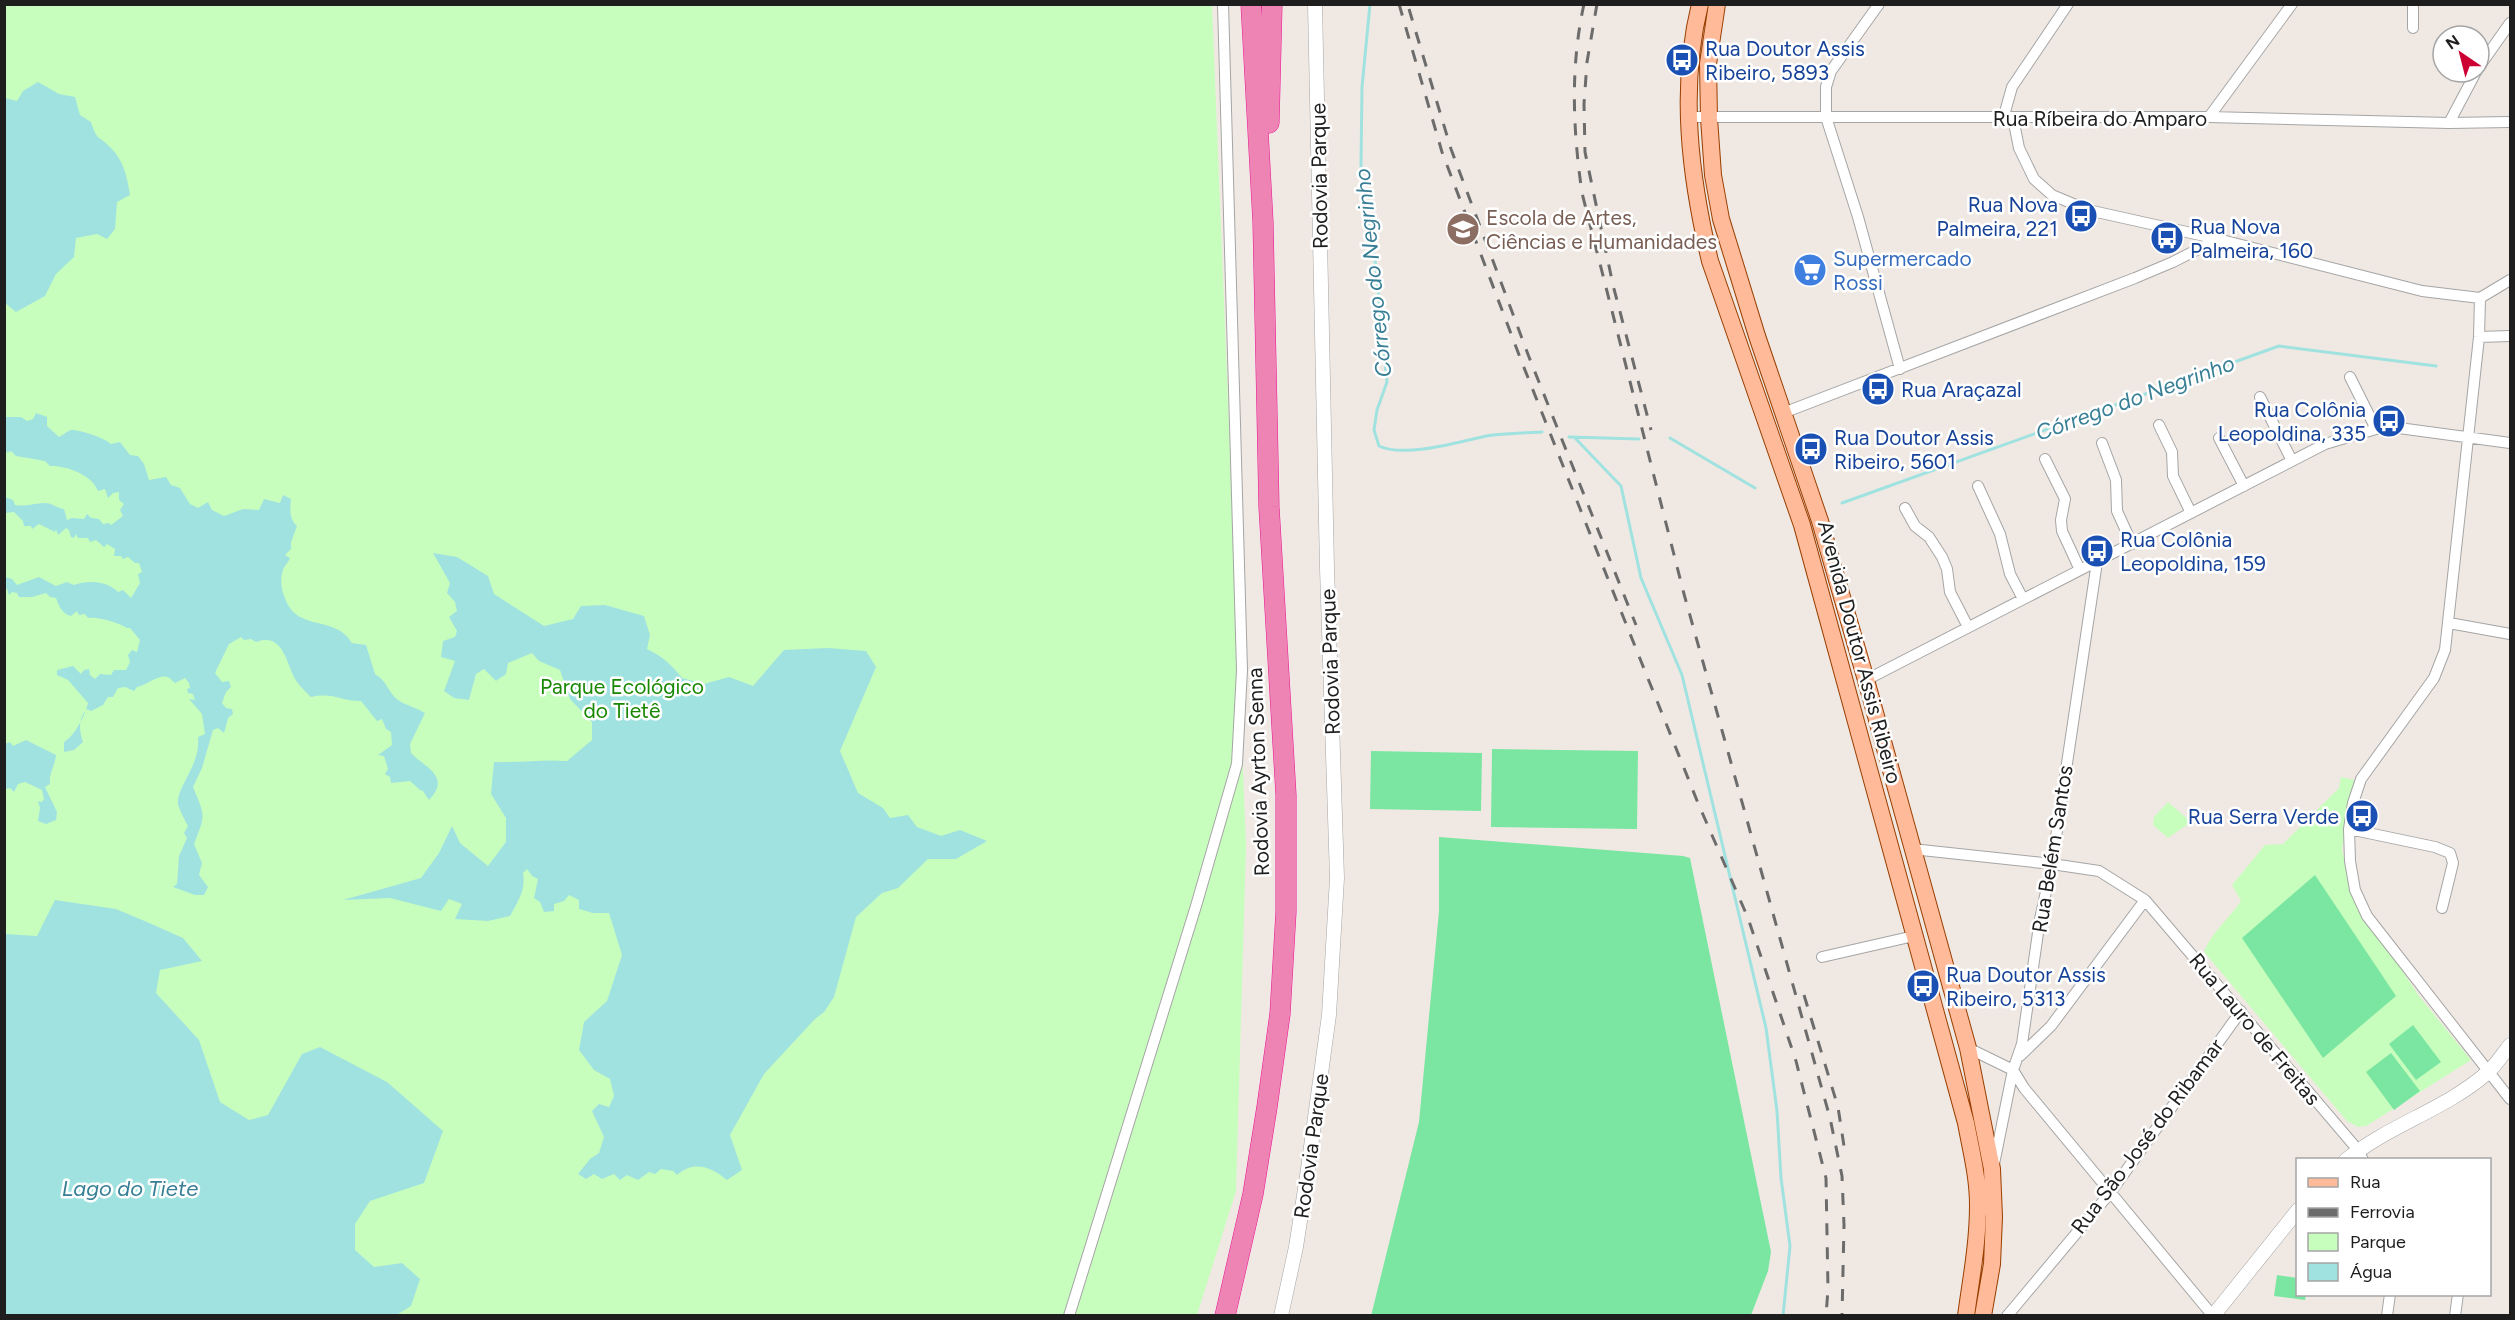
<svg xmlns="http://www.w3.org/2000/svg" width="2515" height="1320" viewBox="0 0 2515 1320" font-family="Figtree,sans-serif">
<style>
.park{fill:#c8febd}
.pitch{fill:#7ae6a1}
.water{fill:#a0e2e0}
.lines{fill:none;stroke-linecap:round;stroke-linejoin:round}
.stream{stroke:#a0e2e0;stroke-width:3}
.minor-casing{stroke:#a5a5a5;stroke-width:12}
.tertiary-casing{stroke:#a5a5a5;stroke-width:15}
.primary-casing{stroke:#993f00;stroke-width:18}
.motorway-casing{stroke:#ea1494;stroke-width:21}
.minor{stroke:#fff;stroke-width:10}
.tertiary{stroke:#fff;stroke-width:14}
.primary{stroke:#ffba9a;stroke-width:16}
.motorway{stroke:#ee84b3;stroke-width:20}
.rail{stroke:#6c6c6c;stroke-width:3;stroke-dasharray:12 12;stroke-linecap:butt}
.labels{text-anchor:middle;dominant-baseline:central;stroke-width:5;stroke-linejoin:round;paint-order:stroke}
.transit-label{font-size:21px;fill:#164399;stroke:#fff;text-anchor:start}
.street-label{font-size:21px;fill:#1e1e1e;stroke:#fff}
.education-label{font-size:21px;fill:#785e54;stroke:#fff;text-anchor:start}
.shop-label{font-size:21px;fill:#366cbe;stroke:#fff;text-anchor:start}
.park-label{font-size:21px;fill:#188702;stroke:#fff}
.water-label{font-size:22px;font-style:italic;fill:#387f96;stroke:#fff}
</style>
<rect width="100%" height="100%" fill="#f0e9e3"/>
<path class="park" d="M5,5H1212L1246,846L1236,1191L1197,1315L5,1316Z
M2341,777L2354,780L2342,849L2352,895L2419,996L2471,1060L2366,1126L2358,1127L2347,1121L2204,952C2212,931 2229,919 2241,901L2232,885L2265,845L2283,844L2339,788Z
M2168,802L2191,822L2168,838L2153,825L2154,817Z"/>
<path class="pitch" d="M1492,749L1638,751L1637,829L1491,827Z
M1371,751L1482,753L1481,811L1370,809Z
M1439,837L1683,856L1690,858L1771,1252L1768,1271L1751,1315L1371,1316L1419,1122L1439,911Z
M2315,875L2396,996L2323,1058L2242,938Z
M2413,1025L2441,1062L2416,1080L2389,1044Z
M2391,1053L2420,1091L2394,1110L2366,1072Z
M2277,1275L2297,1278L2298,1294L2306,1295L2305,1300L2274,1296Z"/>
<path class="water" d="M38,82L59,94L75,97L80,115L91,122C97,141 98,135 110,147C124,161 127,176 130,195L117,202L115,229L107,239L97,234L76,238L74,257L56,274L45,296L16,312L5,303V98L17,101L23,91Z
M36,413L47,417V426L59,437C63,435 67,431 71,430C79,429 107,439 111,444L120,442L130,455L138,456L144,464L149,480L166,477L171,485L180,488L190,504L198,508L208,502L212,510L224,516L243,509L259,510L264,499L280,503L283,495L291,499C290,509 289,519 297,526L291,542V549L285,555L290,558C288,563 284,566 283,570C280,579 281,590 285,598C297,633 335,614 352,643L366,645L375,674C388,682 387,691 398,700C405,705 417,708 425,713L410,744L411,753C424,767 452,776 429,800L423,791L420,790L410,781L391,783L390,777L385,774L388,769L384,756L378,755L392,745L391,732L386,729L382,719L377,721L361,701C339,701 334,692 311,697C304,690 297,684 293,675C285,656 280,633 256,642L251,639L244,640L241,637L229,644L215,673L222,682L229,681L231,687L226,692L222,703L226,708L232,709L233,714L228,718L224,733L218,728L213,730L202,768L193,787C205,816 206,814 194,844L202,863L199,875L208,887L204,895H195L173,887L177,884L179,856L187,838L184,833L188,826C185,820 180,812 178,804C176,787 201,765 198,737L205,734L202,714L189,699L195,700L193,694L188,693L187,689L190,688L189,683L185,678L175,683C172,681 171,678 167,677C159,674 145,686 137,687L134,691L125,687L118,688L113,697H108L103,705L91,711L87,709C78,718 79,730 83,742L74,750L64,752V742C75,736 85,715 88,703L68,680L57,675V670L73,666L81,674L84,670L89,669L90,675L95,679L100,674L111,675L114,670H126L130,662L128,655L132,650L137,652L140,640L130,628H127C121,623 95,616 88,618L85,614L79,615L77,611L71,616C62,614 59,606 56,598L50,597L46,593L32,597H19L17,593L12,592L9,595L7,589L5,588V577L12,579L17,585L39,577L56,586L67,582L74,585C88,580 107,581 118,592L123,590L131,598L140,583L138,574L142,572L139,563H135L128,557L123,559L121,556H114L115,549L107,544L104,547L96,540L90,542L88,538H78L76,534L74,538L71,537L69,530L66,528L58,535L56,529L55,532L39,524L32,529L31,526H24L23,521L14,512L5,513V497L13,500L15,505C26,507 34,503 45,503C52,503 57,508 64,509L67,520L72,518L84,519L87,514L91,518L99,519L103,524L109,523L111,525L123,516L120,510L124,504L119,500V492L113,493L108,498L105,489L98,491C92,474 64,465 50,466L45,461L16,456L11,451L7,453L5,448V417H21L27,421L33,419Z
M433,553L457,557L488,576L494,594L544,626L573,619L581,606L605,605L644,616L650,635L647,649C662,656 672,665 682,678L704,684L729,677L753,686L784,650L828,648L866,651L876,667L840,751L858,793L883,808L890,818L908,815L917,827L941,836L960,830L987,841L956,859H928L898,888L882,893L856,917L834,997L824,1012L815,1019L764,1074L730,1135L742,1170L727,1180C711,1167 694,1160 677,1175L673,1171L661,1169L655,1174L649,1172L638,1180L627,1175L620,1180L614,1174L602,1179L594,1174L586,1179L578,1174L590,1159L599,1153L604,1137L592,1111L599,1104L609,1107L614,1096L610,1079L594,1070L579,1050L584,1022L607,1001L622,955L609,913H593L579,909V900L569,895L564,901L554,904V911L544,912L540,902L534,898L538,879L532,876L527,869L523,873C526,890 518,901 510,916L488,921L455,919L462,904L449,899L441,911L390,898L343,900L421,878L439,853L452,826L460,843L488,866L506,842V818L491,794L494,762C519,763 542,759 567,761L592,740V722L570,699L560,670L539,661L532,653L508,663L506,674L496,681L484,669L476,674L469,700L454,698L444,691L455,661L441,657L443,641L455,637L457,631L449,617L457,611L455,602L447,593L450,583Z
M26,740L56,755C55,766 49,772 50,784L45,787L57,812L56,820L46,824L38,821L40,808L38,801L42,802L44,799L42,790L25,782L18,784L14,792L10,788L5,789V744L10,742L13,746Z
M55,900L116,909L147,922L183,938L202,961L160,970L156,993L199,1040L220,1102L249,1120L268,1115L302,1054L320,1047L387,1082L443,1131L424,1183L370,1201L355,1224V1250L374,1267L402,1263L420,1279L411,1306L395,1316L5,1315V934L37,936Z"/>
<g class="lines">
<path class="stream" d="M1370,4L1362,87L1361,165L1367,220L1375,260L1387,382L1377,410L1374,430L1379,446C1404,458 1459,442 1486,436C1504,433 1524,433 1542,432
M1569,437L1639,439
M1575,438L1621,486L1641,578L1682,675L1766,1028L1777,1111L1781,1178L1790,1246L1783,1316
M1670,438L1755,488
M1842,503L2279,346L2436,366"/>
<g class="minor-casing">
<path id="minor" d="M1879,4L1831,71L1826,87V117L1858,217L1900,369
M2413,28V4
M2479,67L2510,23
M1689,117H2209L2449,123L2510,122
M2209,117L2292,4
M2013,118L2019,148L2034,179L2052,195L2088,210L2218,239L2422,291L2480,298L2510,280
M2003,119L2012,87L2068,4
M2449,123L2476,72
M2480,298L2479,337L2445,650L2434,678L2361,779L2353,803L2349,829L2350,861L2355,890L2367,916L2510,1099
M2479,337L2510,336
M2350,377L2376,429
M2260,397L2292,461
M1783,413L2135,278L2173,262L2218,239
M2159,425L2172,452L2173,476L2191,513
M2219,438L2244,486
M2102,443L2116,480L2117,511L2132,544
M2045,459L2065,499L2061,520L2062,531L2080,570
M1978,486L2000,534L2010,574L2023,599
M1905,508L1915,526L1929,537L1942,557L1947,569L1950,592L1968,627
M2449,623L2510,634
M1866,680L2325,444L2376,429L2399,428L2510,443
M2349,829L2435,847L2450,853L2453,863L2442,908
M1912,849L2052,864L2099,871L2145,900L2358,1150L2363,1160
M1822,957L1914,936
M1968,1048L2013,1070
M2020,1056L2051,1026L2145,900
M2013,1070L2024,1088L2213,1316
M1994,1164L2013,1070L2022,1044L2040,919L2052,864L2097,562
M1069,1316L1196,906L1237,764L1242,670L1223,4
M2007,1316L2110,1193L2241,1011
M2387,1316L2390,1294
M2455,1316L2458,1294"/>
</g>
<g class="tertiary-casing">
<path id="tertiary" d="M2346,1160C2389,1125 2446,1109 2487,1073C2496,1065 2503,1054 2510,1045
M1281,1316L1296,1247L1307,1176L1329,1015L1337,878L1327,568L1315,4
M2213,1316L2298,1210"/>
</g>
<g class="primary-casing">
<path id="primary" d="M1700,4C1679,89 1690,177 1710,261L1802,525L1966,1123C1971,1150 1978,1177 1978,1205C1978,1243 1971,1279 1966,1316
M1717,4L1708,64L1709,118L1713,175L1721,219L1757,336L1820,521L1866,680L1968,1048L1992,1169L1994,1217L1992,1264L1983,1316"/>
</g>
<g class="motorway-casing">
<path id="motorway" d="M1269,123L1272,4
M1225,1316L1253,1194L1267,1107L1280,1014L1286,912V795L1269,507L1263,222L1251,4"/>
</g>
<use href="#minor" class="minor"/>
<use href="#tertiary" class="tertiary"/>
<use href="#primary" class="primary"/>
<use href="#motorway" class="motorway"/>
<path class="rail" d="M1399,4L1442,152L1521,360L1608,579L1698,803L1748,918L1796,1061L1826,1178L1828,1289L1826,1316
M1584,4C1570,68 1573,130 1582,193L1684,594L1830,1118L1842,1176L1844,1225L1842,1316
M1597,4L1587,62L1584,104L1585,152L1613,285L1651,430
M1409,9L1451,149L1529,357L1636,625
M1804,995L1838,1107L1844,1146"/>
</g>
<defs>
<g id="bus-disc" transform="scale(1.725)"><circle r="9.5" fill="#1a4fb4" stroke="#fff"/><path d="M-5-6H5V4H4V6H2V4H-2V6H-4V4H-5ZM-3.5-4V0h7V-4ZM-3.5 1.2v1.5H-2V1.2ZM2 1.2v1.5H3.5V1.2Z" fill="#fff"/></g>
<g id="university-disc" transform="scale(1.725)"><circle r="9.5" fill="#8d6e63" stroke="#fff"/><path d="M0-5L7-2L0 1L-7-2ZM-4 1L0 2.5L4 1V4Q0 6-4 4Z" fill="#fff"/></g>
<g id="supermarket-disc" transform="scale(1.725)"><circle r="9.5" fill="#3f7fe0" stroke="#fff"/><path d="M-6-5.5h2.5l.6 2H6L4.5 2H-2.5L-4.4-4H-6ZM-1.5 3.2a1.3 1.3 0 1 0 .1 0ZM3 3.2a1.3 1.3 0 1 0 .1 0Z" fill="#fff"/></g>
</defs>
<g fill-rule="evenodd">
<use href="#bus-disc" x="1682" y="60"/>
<use href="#bus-disc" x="2081" y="216"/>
<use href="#university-disc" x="1463" y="229"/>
<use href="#bus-disc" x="2167" y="238"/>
<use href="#supermarket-disc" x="1810" y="270"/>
<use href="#bus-disc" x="1878" y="389"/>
<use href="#bus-disc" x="2389" y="421"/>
<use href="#bus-disc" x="1811" y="449"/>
<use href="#bus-disc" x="2097" y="551"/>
<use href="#bus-disc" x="2362" y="816"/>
<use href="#bus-disc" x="1923" y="986"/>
</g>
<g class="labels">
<g class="transit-label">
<text x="1705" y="48">Rua Doutor Assis<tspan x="1705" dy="24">Ribeiro, 5893</tspan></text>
<text x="2058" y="204" text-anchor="end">Rua Nova<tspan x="2058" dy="24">Palmeira, 221</tspan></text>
<text x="2190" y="226">Rua Nova<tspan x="2190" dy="24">Palmeira, 160</tspan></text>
<text x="1901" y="389">Rua Araçazal</text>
<text x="2366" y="409" text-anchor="end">Rua Colônia<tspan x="2366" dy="24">Leopoldina, 335</tspan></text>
<text x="1834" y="437">Rua Doutor Assis<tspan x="1834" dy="24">Ribeiro, 5601</tspan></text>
<text x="2120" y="539">Rua Colônia<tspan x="2120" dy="24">Leopoldina, 159</tspan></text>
<text x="2339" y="816" text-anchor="end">Rua Serra Verde</text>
<text x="1946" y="974">Rua Doutor Assis<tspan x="1946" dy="24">Ribeiro, 5313</tspan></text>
</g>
<g class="street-label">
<text x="2100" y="118">Rua Ríbeira do Amparo</text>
<text transform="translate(1319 176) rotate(-91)">Rodovia Parque</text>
<text transform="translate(1860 652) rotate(75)">Avenida Doutor Assis Ribeiro</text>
<text transform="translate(1330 662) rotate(-92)">Rodovia Parque</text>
<text transform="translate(1258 772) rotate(-92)">Rodovia Ayrton Senna</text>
<text transform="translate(2052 849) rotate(-81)">Rua Belém Santos</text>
<text transform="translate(2255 1029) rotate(50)">Rua Lauro de Freitas</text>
<text transform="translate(2147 1136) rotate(-53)">Rua São José do Ribamar</text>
<text transform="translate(1311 1146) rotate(-82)">Rodovia Parque</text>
</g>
<g class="education-label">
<text x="1486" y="217">Escola de Artes,<tspan x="1486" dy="24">Ciências e Humanidades</tspan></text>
</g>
<g class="shop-label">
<text x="1833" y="258">Supermercado<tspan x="1833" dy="24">Rossi</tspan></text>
</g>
<g class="park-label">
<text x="622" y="686">Parque Ecológico<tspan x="622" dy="24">do Tietê</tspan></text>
</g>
<g class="water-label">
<text transform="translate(1373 273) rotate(-96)">Córrego do Negrinho</text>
<text transform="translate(2135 398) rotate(-20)">Córrego do Negrinho</text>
<text x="130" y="1188">Lago do Tiete</text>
</g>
</g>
<rect width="2515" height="1320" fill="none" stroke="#1e1e1e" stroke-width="12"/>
<rect x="2296" y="1158" width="195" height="138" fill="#ffffff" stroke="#a5a5a5" stroke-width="1.5"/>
<rect x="2308" y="1178" width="30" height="9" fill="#ffba9a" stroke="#a5a5a5" stroke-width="1.5"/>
<text x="2350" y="1188" font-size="18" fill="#1e1e1e">Rua</text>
<rect x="2308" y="1208" width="30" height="9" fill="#6c6c6c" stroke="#a5a5a5" stroke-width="1.5"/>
<text x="2350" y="1218" font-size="18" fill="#1e1e1e">Ferrovia</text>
<rect x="2308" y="1233" width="30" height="18" fill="#c8febd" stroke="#a5a5a5" stroke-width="1.5"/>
<text x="2350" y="1248" font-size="18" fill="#1e1e1e">Parque</text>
<rect x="2308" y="1263" width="30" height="18" fill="#a0e2e0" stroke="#a5a5a5" stroke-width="1.5"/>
<text x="2350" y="1278" font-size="18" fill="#1e1e1e">Água</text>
<g transform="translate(2461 54) rotate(325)"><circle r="28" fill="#ffffff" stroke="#a5a5a5" stroke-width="1.5"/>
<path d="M0-4.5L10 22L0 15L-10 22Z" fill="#cd0034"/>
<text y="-9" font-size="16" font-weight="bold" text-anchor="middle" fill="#1e1e1e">N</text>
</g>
</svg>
